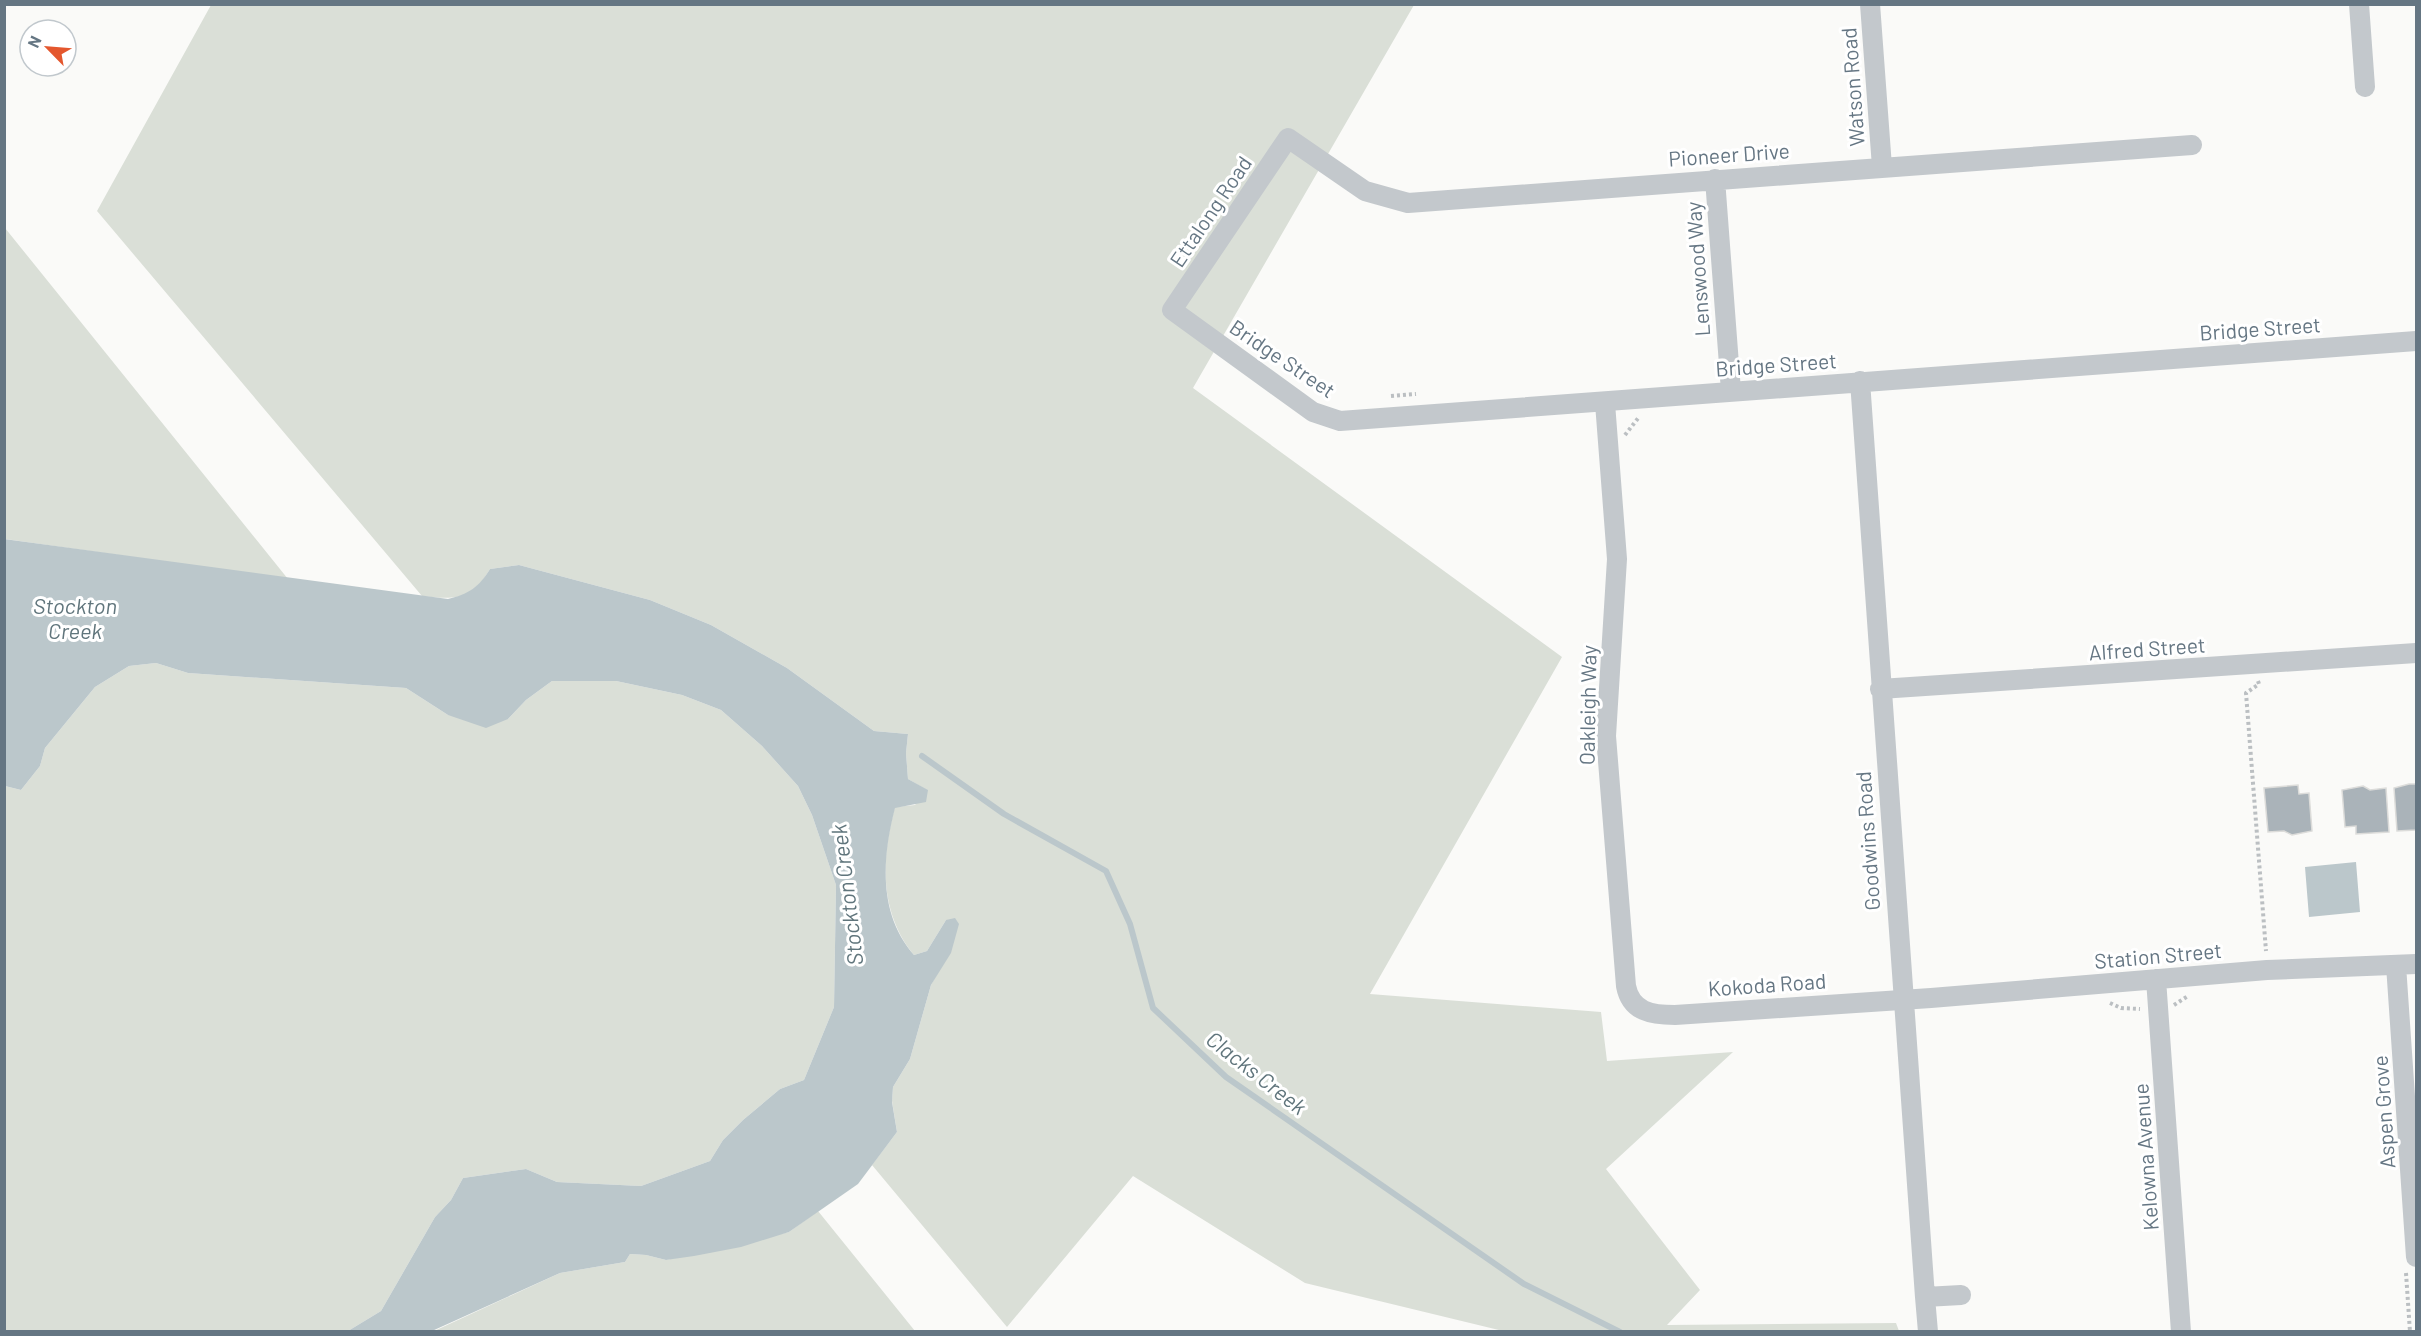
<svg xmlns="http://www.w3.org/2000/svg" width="2421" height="1336" viewBox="0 0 2421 1336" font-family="Barlow,sans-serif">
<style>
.green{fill:#dadfd7}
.water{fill:#bbc7cb}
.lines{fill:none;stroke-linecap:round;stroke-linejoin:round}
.stream{stroke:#bbc7cb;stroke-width:6}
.building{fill:#aab3b9;stroke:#dcdcda;stroke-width:1.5}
.path{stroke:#bbbfc2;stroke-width:4;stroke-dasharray:3 3;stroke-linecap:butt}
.minor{stroke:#c3c8cc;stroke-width:20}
.labels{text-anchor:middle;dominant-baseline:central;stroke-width:6;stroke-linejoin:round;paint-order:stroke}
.street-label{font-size:21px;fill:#657683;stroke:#fff}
.water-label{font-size:22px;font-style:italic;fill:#60757c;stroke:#fff}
</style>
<rect width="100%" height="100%" fill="#fafaf8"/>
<path class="green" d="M211,5H1414L1193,388L1562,657L1370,994L1601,1012L1607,1061L1733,1052L1606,1169L1700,1290L1667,1325L1896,1323L1899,1331H1503L1305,1283L1133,1176L1007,1327L872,1165L897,1132L892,1101L893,1087L910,1059L931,985L939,970L946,920L927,951L914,955C879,912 881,858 895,807L915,805L927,790L908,779L906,753L908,734L874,731L787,668L711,625L650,600L519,565L490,569C472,600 455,600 422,596L97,211Z
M5,228L288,579L5,539Z
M156,663L188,673L406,688L448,715L508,719L526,700L552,681H616L682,695L721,710L762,746L798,786L812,815L836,885L834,1007L804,1080L780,1089L743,1120L723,1140L710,1161L641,1186L557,1182L526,1169L463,1178L451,1200L435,1217L381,1311L348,1331L5,1332V786L21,790L40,766L45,748L95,687L129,666Z
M818,1211L915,1331L432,1332L560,1273L625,1262L630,1254L646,1255L666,1260L789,1232Z"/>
<path class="water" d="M4,539L448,599C469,594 479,587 490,569L519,565L650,600L711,625L787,668L874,731L908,734L906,753L908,779L928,790L926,802L895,808C882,858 878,914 914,955L927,951L946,920L955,918L959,924L951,953L931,985L910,1059L893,1087L892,1102L897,1132L858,1184L789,1232L741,1247L694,1256L666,1260L646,1255L630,1254L625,1262L560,1273L432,1331H348L381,1311L435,1217L451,1200L463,1178L526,1169L557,1182L641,1186L710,1161L723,1140L743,1120L780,1089L804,1080L834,1007L836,885L812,815L798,786L762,746L721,710L682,695L616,681H552L526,700L508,719L486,728L448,715L406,688L188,673L156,663L129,666L95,687L45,748L40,766L21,790L5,786Z
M2356,862L2360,912L2309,917L2305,867Z"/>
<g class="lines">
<path class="stream" d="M922,756L1004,814L1106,871L1130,924L1153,1008L1226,1077L1524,1284L1620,1332"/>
</g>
<path class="building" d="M2409,784H2416V830L2397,831L2394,788Z
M2298,785L2299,794L2309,793L2312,831L2292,835L2284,831L2268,832L2264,788Z
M2363,786L2370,790L2386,788L2389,832L2356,834V826L2345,827L2342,790Z"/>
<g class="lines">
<path class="path" d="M1391,396L1416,394
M1625,435L1639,417
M2258,681L2259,684L2246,693L2266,951
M2110,1003L2121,1008L2140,1009
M2174,1005L2188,996
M2406,1273L2410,1332"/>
<path class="minor" d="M1870,4L1882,167
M2359,4L2365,87
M2192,145L1408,203L1365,191L1288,138L1172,310L1313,412L1340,421L2416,341
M1715,179L1731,391
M1860,381L1925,1297L1961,1295
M1605,403L1617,559L1606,736L1626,986C1631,1012 1652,1015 1675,1015L1931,998L2267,970L2416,964
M1880,689L2416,653
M2396,965L2416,1257
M2156,979L2181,1332
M1925,1297L1928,1332"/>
</g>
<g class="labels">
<g class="street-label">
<text transform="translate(1852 87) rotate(-94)">Watson Road</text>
<text transform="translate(1729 154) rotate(-4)">Pioneer Drive</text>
<text transform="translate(1210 211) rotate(-56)">Ettalong Road</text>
<text transform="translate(1697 269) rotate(-94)">Lenswood Way</text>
<text transform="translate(2260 328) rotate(-4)">Bridge Street</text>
<text transform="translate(1283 358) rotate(34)">Bridge Street</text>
<text transform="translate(1776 364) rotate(-4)">Bridge Street</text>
<text transform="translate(2147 648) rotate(-4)">Alfred Street</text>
<text transform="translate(1587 705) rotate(-89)">Oakleigh Way</text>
<text transform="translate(1867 841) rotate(-94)">Goodwins Road</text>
<text transform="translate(2158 955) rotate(-5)">Station Street</text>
<text transform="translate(1767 984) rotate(-4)">Kokoda Road</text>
<text transform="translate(2383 1112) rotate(-94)">Aspen Grove</text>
<text transform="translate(2145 1157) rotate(-94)">Kelowna Avenue</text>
</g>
<g class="water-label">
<text x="75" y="605">Stockton<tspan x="75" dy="25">Creek</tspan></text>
<text transform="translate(846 895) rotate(-97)">Stockton Creek</text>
<text transform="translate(1257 1072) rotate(38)">Clacks Creek</text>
</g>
</g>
<rect width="2421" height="1336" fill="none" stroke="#657683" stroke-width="12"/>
<g transform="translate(48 48) rotate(295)"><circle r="28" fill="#ffffff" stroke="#c1c8cd" stroke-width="1.5"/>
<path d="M0-4.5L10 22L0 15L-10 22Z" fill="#e4572e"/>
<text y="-9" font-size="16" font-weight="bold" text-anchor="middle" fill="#657683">N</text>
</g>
</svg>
